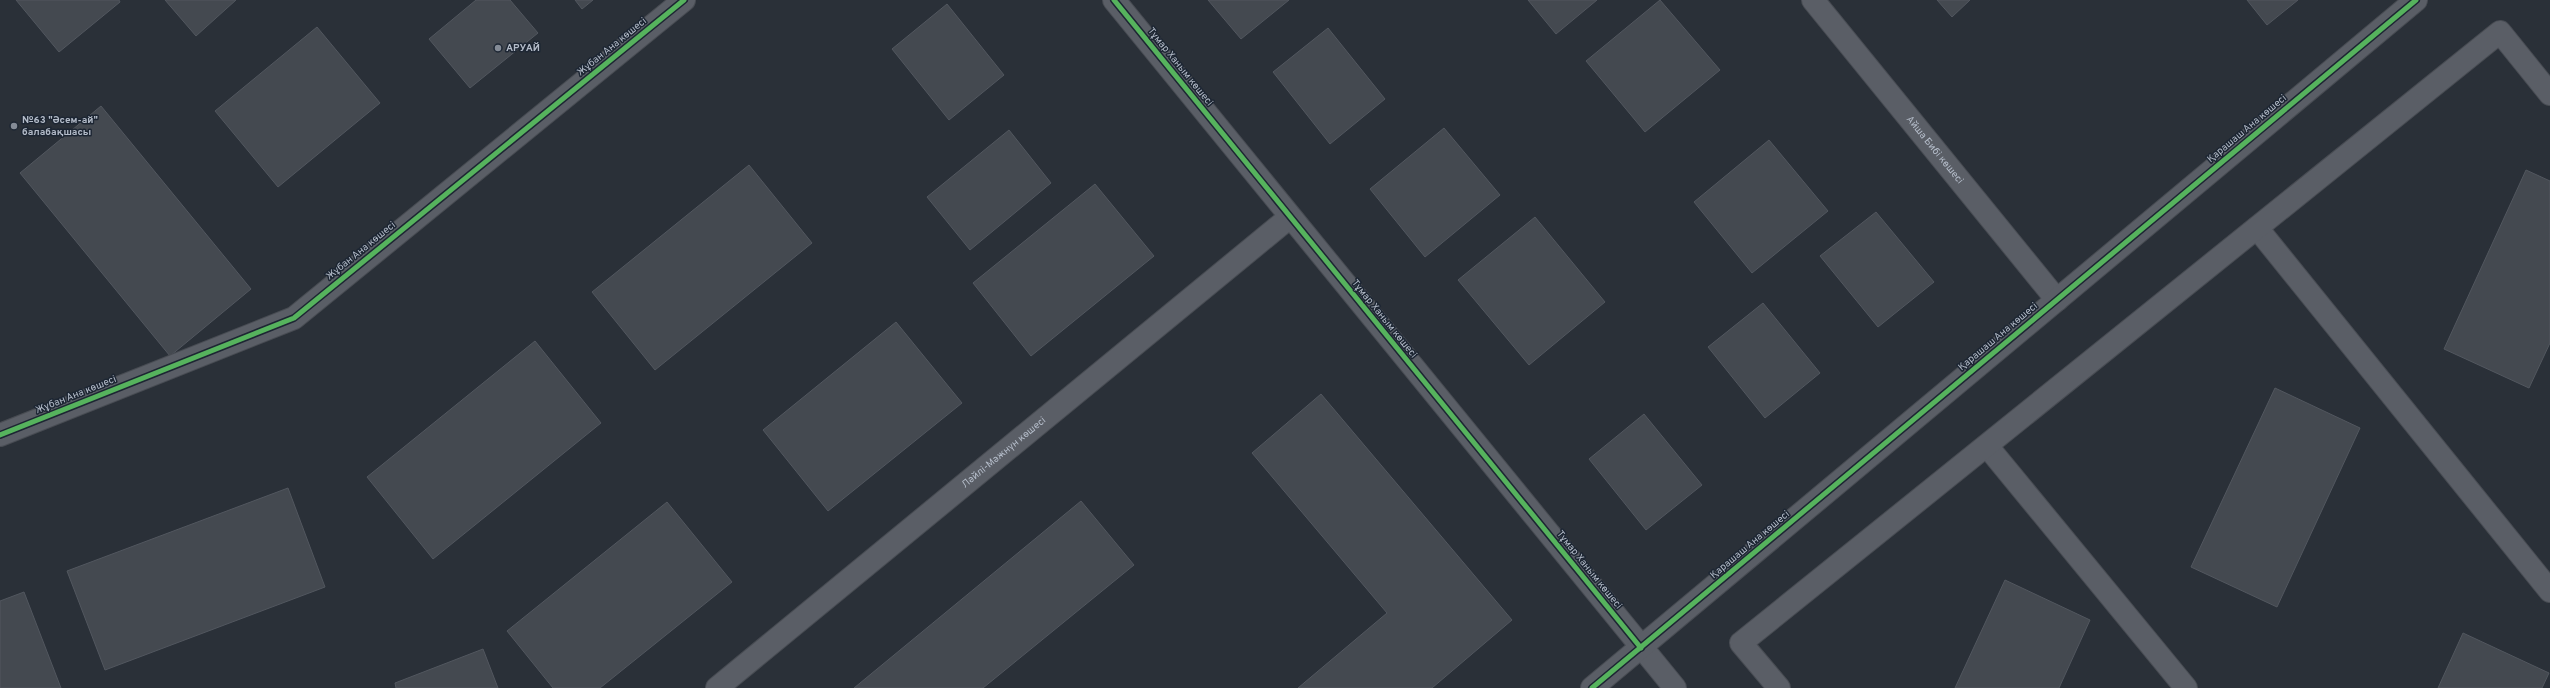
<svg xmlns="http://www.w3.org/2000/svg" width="2550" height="688" viewBox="0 0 2550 688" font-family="Overpass,sans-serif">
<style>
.building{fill:#444950;stroke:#52575f}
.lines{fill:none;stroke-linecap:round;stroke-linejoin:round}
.minor-casing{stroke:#484c53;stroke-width:24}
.minor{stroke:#5a5e66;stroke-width:22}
.cycleway-casing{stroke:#1d2633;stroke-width:8}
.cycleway{stroke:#56b35d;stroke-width:5}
.poi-dot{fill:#848b96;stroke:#1d2633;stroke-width:1.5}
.labels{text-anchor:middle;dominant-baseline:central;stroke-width:3;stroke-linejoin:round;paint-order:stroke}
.street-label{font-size:10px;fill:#b4bcc9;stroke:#1d2633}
.poi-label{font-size:10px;font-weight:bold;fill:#b4bcc9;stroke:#1d2633;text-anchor:start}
</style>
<rect width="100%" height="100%" fill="#2a3038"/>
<path class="building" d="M16,0H119L120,2L59,52Z
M165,0H236L196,36Z
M476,0H510L538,33L470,88L429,39Z
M575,0H593L582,9Z
M1208,0H1289L1241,39Z
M1528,0H1597L1556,34Z
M1660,0L1720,70L1645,132L1586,61Z
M1937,0H1970L1952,17Z
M2247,0H2298L2267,25Z
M947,4L1004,75L949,120L892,49Z
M317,27L380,103L278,187L215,111Z
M1328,28L1385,99L1330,144L1273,72Z
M101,106L251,289L170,356L20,173Z
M1444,128L1500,195L1425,257L1370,189Z
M1009,130L1051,183L970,250L927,197Z
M1769,140L1828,211L1752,273L1694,202Z
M749,165L812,243L655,370L592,292Z
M2526,170L2550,181V343L2529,388L2444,349Z
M1095,184L1154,256L1031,356L973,283Z
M1876,212L1934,282L1878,327L1820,256Z
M1535,217L1605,302L1529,365L1458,280Z
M1763,303L1820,373L1765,418L1708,347Z
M896,322L962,403L828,511L763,430Z
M535,341L601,423L433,559L367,477Z
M2275,388L2360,428L2277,607L2191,567Z
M1321,394L1512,620L1432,688H1298L1387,613L1252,453Z
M1644,414L1702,485L1646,530L1589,459Z
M288,488L325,587L105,670L67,571Z
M1081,501L1134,565L983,688H854Z
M667,502L732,582L600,688H553L507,631Z
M2005,580L2090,620L2059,688H1955Z
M24,592L61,688H0V601Z
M2463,633L2549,673L2542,688H2438Z
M483,649L498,688H396L395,683Z"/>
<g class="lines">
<g class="minor-casing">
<g id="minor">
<path d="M1114,0L1675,688"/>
<path id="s1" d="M1813,0L2057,300"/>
<path d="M2257,228L2550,591"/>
<path d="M0,435L294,318L684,0"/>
<path d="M1987,446L2186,688"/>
<path id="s2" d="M717,688L1290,217"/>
<path d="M1592,688L2416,0"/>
<path d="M1779,688L1741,643L2500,32L2550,94"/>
</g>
</g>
<use href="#minor" class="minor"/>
<g class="cycleway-casing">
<path id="cycleway" d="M1114,0L1641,648
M0,435L294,318L684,0
M1592,688L2416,0"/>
</g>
<use href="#cycleway" class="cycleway"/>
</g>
<g class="poi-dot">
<circle cx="498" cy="48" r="4"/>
<circle cx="14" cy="126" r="4"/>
</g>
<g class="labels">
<g class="street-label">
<text transform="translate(612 47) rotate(-39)">Жұбан Ана көшесі</text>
<text transform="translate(1180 67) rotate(51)">Тұмар Ханым көшесі</text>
<text transform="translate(2247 129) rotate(-40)">Қарашаш Ана көшесі</text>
<text stroke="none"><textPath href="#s1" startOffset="193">Айша Бибі көшесі</textPath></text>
<text transform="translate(361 251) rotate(-39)">Жұбан Ана көшесі</text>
<text transform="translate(1384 319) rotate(51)">Тұмар Ханым көшесі</text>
<text transform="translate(1998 337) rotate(-40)">Қарашаш Ана көшесі</text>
<text transform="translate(76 395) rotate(-22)">Жұбан Ана көшесі</text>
<text stroke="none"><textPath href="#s2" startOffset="371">Ләйлі-Мәжнүн көшесі</textPath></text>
<text transform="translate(1750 545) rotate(-40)">Қарашаш Ана көшесі</text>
<text transform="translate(1589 570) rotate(51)">Тұмар Ханым көшесі</text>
</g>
<g class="poi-label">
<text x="506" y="48">АРУАЙ</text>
<text x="22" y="120">№63 "Әсем-ай"<tspan x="22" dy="12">балабақшасы</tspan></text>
</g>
</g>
</svg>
